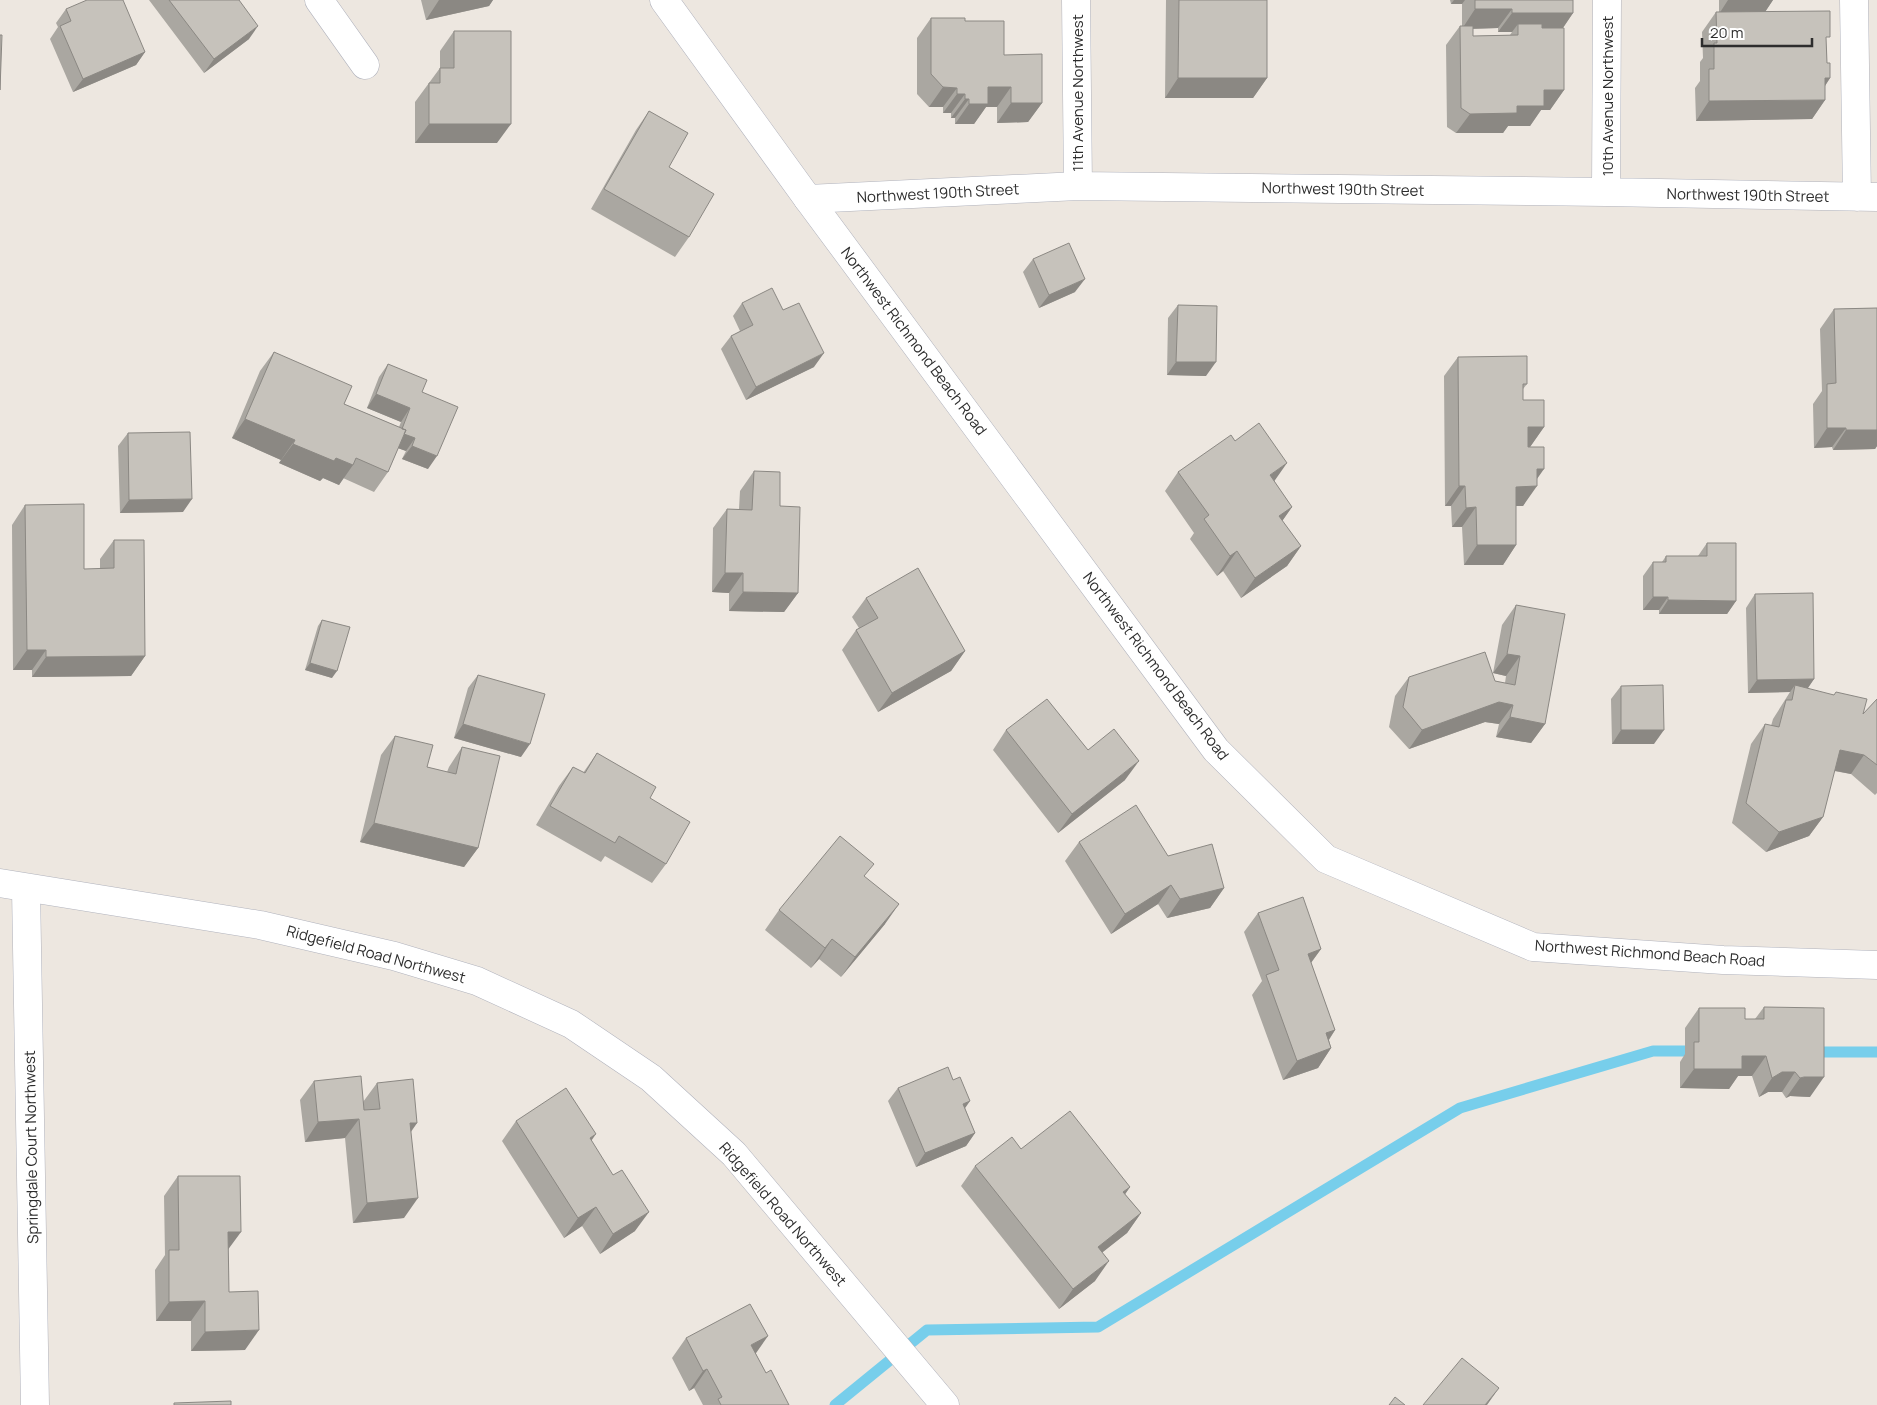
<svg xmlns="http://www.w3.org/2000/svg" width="1877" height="1405" viewBox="0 0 1877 1405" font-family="Manrope,sans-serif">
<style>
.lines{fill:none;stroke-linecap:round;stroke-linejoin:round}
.stream{stroke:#77ceeb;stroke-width:11}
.street-casing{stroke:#b0b2bc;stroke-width:29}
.secondary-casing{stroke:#b0b2bc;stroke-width:29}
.street{stroke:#fff;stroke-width:28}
.secondary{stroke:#fff;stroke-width:28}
.wall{fill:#aaa7a1;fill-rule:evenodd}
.shaded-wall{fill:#8b8883}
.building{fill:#c6c2bb;stroke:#8b8883}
.labels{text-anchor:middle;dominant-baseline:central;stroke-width:4;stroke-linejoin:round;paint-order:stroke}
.street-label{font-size:15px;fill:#2d2d2d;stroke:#fff}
</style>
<rect width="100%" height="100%" fill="#ede7e0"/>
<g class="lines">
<path class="stream" d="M1809,1052H1877
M835,1405L927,1330L1098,1327L1460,1108L1653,1051H1700"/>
<g class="street-casing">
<path id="street" d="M319,0L365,65
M1076,0L1078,186
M1854,0L1857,197
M1606,192L1607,0
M808,199L1078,186L1606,192L1877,197"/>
</g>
<g class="secondary-casing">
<path id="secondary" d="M664,0L808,199L1216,750L1326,859L1533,947L1723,960L1877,965
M0,883L260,925L394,956L477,981L571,1024L651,1078L734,1154L945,1405
M26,889L35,1405"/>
</g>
<use href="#street" class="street"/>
<use href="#secondary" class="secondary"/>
</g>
<path class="wall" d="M149,0H239L249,39L204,73Z
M421,0H493L489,6L426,20Z
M1166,0H1267V78L1253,98H1165Z
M1450,0H1573V13L1563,28L1564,90L1550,110H1541L1530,126H1508L1503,133H1456L1447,127L1446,45L1460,26H1462V4H1451ZM1498,28V32H1512L1510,35L1473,36V29Z
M1719,0H1773L1765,12L1826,42L1827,63L1830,78L1825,86V100L1812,119L1696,121L1695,88L1700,81V62L1703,58L1702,32L1716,12H1719Z
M66,9L145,52L136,65L73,92L50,39L58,27L56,23Z
M931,18L965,21L1004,55L1042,103L1028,122L997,123V107H986L974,124H955V118H951V113H943V107H929L917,94V38Z
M454,31L497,143H415V102L440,68V51Z
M649,111L669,167L689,237L675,257L591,209L636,130Z
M1033,259L1075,292L1039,308L1023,272Z
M742,303L814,367L746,400L721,349L731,336L740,331L733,316Z
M1178,305L1206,376L1167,375L1168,318Z
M1877,308V446L1875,449L1833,450L1832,447L1814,448L1813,404L1822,391L1820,329L1834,309Z
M274,352L344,404L399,427L401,422L367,408L379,377L388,364L422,392L428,469L402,459L406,451L398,448L388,472L374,492L343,478L339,485L323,478L320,481L279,463L281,460L232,438L260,371Z
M1458,357L1527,384L1523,389V400L1544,427L1530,447H1528L1537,480L1523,506H1516V545L1503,565H1464L1462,527H1452L1451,506H1445L1444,376Z
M128,433L183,512L120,513L118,446Z
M1235,441L1274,481L1292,507L1282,521L1301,546L1287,566L1241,598L1223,571L1217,576L1190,539L1194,533L1165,491L1178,472Z
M754,471L780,506L798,593L784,612L729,611V593L712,592L713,528L727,509H739L740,491Z
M25,505L84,569H100V559L114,540L145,656L131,676L32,677V670H13L12,525Z
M1707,543L1736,601L1727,614H1659V610H1643V576L1653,562H1662L1666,556H1698Z
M1755,594L1814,679L1808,688L1863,714L1877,699V793L1875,795L1851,774L1834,771L1823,817L1809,836L1766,852L1732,823L1751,744L1765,724L1771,726L1773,719L1790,692L1748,693L1746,608Z
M866,598L965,651L951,671L878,712L842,650L856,630L859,628L852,617Z
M1516,605L1545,724L1531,743L1496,737L1499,724L1485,722L1409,749L1389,727L1395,696L1409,677L1495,681L1505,683L1506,676L1493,673L1502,625Z
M322,620L332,678L305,670L318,626Z
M478,675L521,757L454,738L468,688Z
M1621,686L1654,744H1612L1611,699Z
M1006,730L1088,750L1125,780L1058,833L993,750Z
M395,736L427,767L447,772L449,767L462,747L478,848L464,867L360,842L381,755Z
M597,753L650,798L666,864L652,883L605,856L601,862L536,825L559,786L573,767L583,773Z
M1079,842L1168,856L1224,888L1210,908L1167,918L1158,904L1111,934L1065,861Z
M865,877L885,924L841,977L819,959L811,968L765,930L779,910Z
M1258,913L1321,949L1311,963L1335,1030L1329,1040L1331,1048L1318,1068L1283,1080L1252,995L1262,981L1244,932Z
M1764,1007L1810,1097L1790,1096L1786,1098L1782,1092H1768L1759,1097L1752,1076H1738L1729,1089L1680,1088V1062L1685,1054V1028L1699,1008L1745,1019H1755Z
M314,1081L363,1102L377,1083L417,1123L411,1132L404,1218L353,1223L345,1138L305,1142L300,1100Z
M898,1088L965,1108L975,1133L966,1146L916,1167L888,1101Z
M516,1121L591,1141L635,1231L600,1254L582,1226L564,1238L502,1141Z
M1021,1149L1130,1187L1125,1194L1141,1213L1127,1233L1102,1252L1095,1281L1059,1309L961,1186L975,1166Z
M178,1176L228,1250L229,1292L245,1350L191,1351V1321H156L155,1270L165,1255L164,1196Z
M686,1338L756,1354L766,1373L789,1405H703L694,1388L689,1391L672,1358Z"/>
<path class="shaded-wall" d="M439,0H493L489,6L426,20Z
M1454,0H1465L1462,4H1451Z
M1728,0H1773L1765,12L1719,14Z
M1475,9H1512L1498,28L1462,29Z
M1512,13H1573L1560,32L1518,24L1512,32H1498Z
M258,26L249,39L204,73L214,59Z
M145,52L136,65L73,92L83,79Z
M1178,78H1267L1253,98H1165Z
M1825,78H1830L1817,98Z
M943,87L957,88L943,107H929Z
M988,87H1011L997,107H986L974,124H955L969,104Z
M1544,90H1564L1550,110H1541L1530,126H1508L1503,133H1456L1470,114L1517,106Z
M957,94H965L951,113H943Z
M965,99H969L955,118H951Z
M1825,100L1812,119L1696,121L1709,101Z
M1011,103H1042L1028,122L997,123Z
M429,124H511L497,143H415Z
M1085,279L1075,292L1039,308L1049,295Z
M824,353L814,367L746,400L756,387Z
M1176,362H1216L1206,376L1167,375Z
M376,394L410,408L401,422L367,408Z
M245,419L295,440L281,460L232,438Z
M1528,427H1544L1530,447H1514Z
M1827,428H1846L1832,447L1814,448Z
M1846,430H1877V446L1875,449L1833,450Z
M401,432L415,438L406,451L392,446Z
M293,444L336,458L353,465L339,485L323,478L320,481L279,463Z
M412,446L437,456L428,469L402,459Z
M1287,463L1273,483L1270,475Z
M1537,469H1544L1532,486H1537L1523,506H1502L1516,487Z
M1459,486H1465L1451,506H1445Z
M192,499L183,512L120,513L129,500Z
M1292,507L1278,527L1279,516Z
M1476,507L1462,527H1452L1466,508Z
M1477,545H1516L1503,565H1464Z
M1301,546L1287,566L1241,598L1255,578Z
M1237,551L1223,571L1217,576L1230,556Z
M725,573H743L729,593L712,592Z
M743,592L798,593L784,612L729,611Z
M1653,597H1668L1659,610H1643Z
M1668,600L1736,601L1727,614H1659Z
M27,650H46L32,670H13Z
M965,651L951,671L878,712L892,693Z
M1507,654L1520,656L1506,676L1493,673Z
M145,656L131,676L32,677L46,657Z
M310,663L337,671L332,678L305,670Z
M1814,679L1805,692L1795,685L1790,692L1748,693L1757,680Z
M1499,702L1513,705L1499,724L1485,722L1409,749L1422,730Z
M1510,717L1545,724L1531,743L1496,737Z
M463,724L530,744L521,757L454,738Z
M1621,730H1664L1654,744H1612Z
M1840,750L1864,755L1851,774L1826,769Z
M1139,761L1125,780L1058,833L1072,814Z
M1823,817L1809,836L1766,852L1779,832Z
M374,823L478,848L464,867L360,842Z
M1171,885L1158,904L1111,934L1125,914Z
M1224,888L1210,908L1167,918L1180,899Z
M899,904L885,924L841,977L855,957Z
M832,939L819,959L811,968L825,948Z
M1321,949L1307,968L1308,954Z
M1335,1030L1322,1050L1326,1033Z
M1331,1048L1318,1068L1283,1080L1297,1061Z
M1742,1056H1766L1752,1076H1738L1729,1089L1680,1088L1694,1069Z
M1782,1072H1795L1782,1092H1768L1759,1097L1772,1078Z
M1804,1077H1824L1810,1097L1790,1096L1786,1098L1800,1078Z
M970,1101L961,1114L963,1104Z
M359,1119L345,1138L305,1142L318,1122Z
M410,1123H417L403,1142Z
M975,1133L966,1146L916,1167L925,1153Z
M596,1134L582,1154L590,1138Z
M1130,1187L1117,1206L1123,1192Z
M418,1198L404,1218L353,1223L367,1203Z
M596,1207L582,1226L564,1238L578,1218Z
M649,1212L635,1231L600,1254L613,1234Z
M1141,1213L1127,1233L1084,1267L1098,1247Z
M228,1232H241L227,1251Z
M1109,1261L1095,1281L1059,1309L1073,1289Z
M205,1301L191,1321H156L169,1302Z
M259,1330L245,1350L191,1351L205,1332Z
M768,1336L754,1356L751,1345Z
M707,1369L694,1388L689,1391L703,1371Z
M1499,1388L1487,1405H1485Z"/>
<path class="building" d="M87,0H123L145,52L83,79L60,26L71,21L66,9Z
M169,0H239L258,26L214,59Z
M1179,0H1267V78H1178Z
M1475,0H1573V13H1512V9H1475Z
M1830,11V37H1826L1827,63H1830V78H1825V100L1709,101V69H1714V43H1717L1716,12Z
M931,18H965V21H1004V55L1042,54V103H1011V87H988V104H969V99H965V94H957V88L943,87L931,74Z
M1518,24H1542V28H1564V90H1544V106H1517V113L1470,114L1461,108L1460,26H1473V36L1518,35Z
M454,31H511V124H429V83H440V68H454Z
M0,35H2L0,90Z
M649,111L688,133L669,167L714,194L689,237L604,189Z
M1069,243L1085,279L1049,295L1033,259Z
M772,288L783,310L799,303L824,353L756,387L731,336L753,325L742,303Z
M1178,305L1217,306L1216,362H1176Z
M1877,308V430H1846V428H1827V384L1836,383L1834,309Z
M274,352L352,386L344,404L406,430L388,472L356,458L353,465L336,458L334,461L293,444L295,440L245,419Z
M1527,356V384H1523V400H1544V427H1528V447H1544V469H1537V486L1516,487V545H1477L1476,507L1466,508L1465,486H1459L1458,357Z
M388,364L427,380L422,392L458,407L437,456L412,446L415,438L404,434L406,430L402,429L410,408L376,394Z
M1259,423L1287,463L1270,475L1292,507L1279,516L1301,546L1255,578L1237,551L1230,556L1204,519L1209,515L1178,472L1231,435L1235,441Z
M190,432L192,499L129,500L128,433Z
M754,471L780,472V506L800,507L798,593L743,592V573H725L727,509L752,510Z
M84,504V569L114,568V540H144L145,656L46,657V650H27L25,505Z
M1707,543H1736V601L1668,600V597H1653V562H1666V556H1707Z
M918,568L965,651L892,693L856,630L878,618L866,598Z
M1813,593L1814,679L1757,680L1755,594Z
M1516,605L1565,614L1545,724L1510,717L1513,705L1499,702L1422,730L1403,707L1409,677L1485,652L1495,681L1515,685L1520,656L1507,654Z
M322,620L350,627L337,671L310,663Z
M478,675L545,694L530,744L463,724Z
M1663,685L1664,730H1621V686Z
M1795,685L1834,695L1836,692L1867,699L1863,714L1877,699V765L1864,755L1840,750L1823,817L1779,832L1746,803L1765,724L1779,727L1786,700H1792Z
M1047,699L1088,750L1114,729L1139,761L1072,814L1006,730Z
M395,736L433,745L427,767L456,774L462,747L500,756L478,848L374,823Z
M597,753L656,787L650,798L690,822L666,864L619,836L615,843L550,806L573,767L585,773Z
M1136,805L1168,856L1212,844L1224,888L1180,899L1171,885L1125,914L1079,842Z
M840,836L874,864L864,876L899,904L855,957L832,939L825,948L779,910Z
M1303,897L1321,949L1308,954L1335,1030L1326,1033L1331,1048L1297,1061L1266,975L1279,970L1258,913Z
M1764,1007L1824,1008V1077H1804L1800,1078L1795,1072H1782L1772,1078L1766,1056H1742V1069H1694V1042H1699V1008H1745V1019H1764Z
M948,1067L953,1080L960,1077L970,1101L963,1104L975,1133L925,1153L898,1088Z
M361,1076L364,1110L380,1109L377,1083L413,1079L417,1123H410L418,1198L367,1203L359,1119L318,1122L314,1081Z
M566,1088L596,1134L590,1138L613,1175L622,1170L649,1212L613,1234L596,1207L578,1218L516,1121Z
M1070,1111L1130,1187L1123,1192L1141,1213L1098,1247L1109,1261L1073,1289L975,1166L1012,1137L1021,1149Z
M178,1176H240L241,1232H228L229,1292L258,1291L259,1330L205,1332V1301L169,1302V1250H179Z
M750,1304L768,1336L751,1345L766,1373L771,1370L789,1405H721L718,1399L722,1397L707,1369L703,1371L686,1338Z
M1462,1358L1499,1388L1485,1405H1423Z
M1395,1397L1405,1405H1389Z
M231,1401V1405H174V1403Z"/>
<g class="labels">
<g class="street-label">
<text transform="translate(1077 93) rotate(-90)">11th Avenue Northwest</text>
<text transform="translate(1607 96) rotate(-90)">10th Avenue Northwest</text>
<text transform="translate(1343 189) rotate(1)">Northwest 190th Street</text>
<text transform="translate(938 193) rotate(-3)">Northwest 190th Street</text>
<text transform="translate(1748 195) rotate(1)">Northwest 190th Street</text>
<text transform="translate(914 341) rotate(53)">Northwest Richmond Beach Road</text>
<text transform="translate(1156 666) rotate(53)">Northwest Richmond Beach Road</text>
<text transform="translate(1650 953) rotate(4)">Northwest Richmond Beach Road</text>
<text transform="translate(376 954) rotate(15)">Ridgefield Road Northwest</text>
<text transform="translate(31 1147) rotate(-91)">Springdale Court Northwest</text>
<text transform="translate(783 1214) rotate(49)">Ridgefield Road Northwest</text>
</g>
</g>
<path d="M1702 38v8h110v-8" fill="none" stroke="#2d2d2d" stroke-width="2.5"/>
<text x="1710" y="38" font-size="15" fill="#2d2d2d" stroke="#ffffff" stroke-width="4" paint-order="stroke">20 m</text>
</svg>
